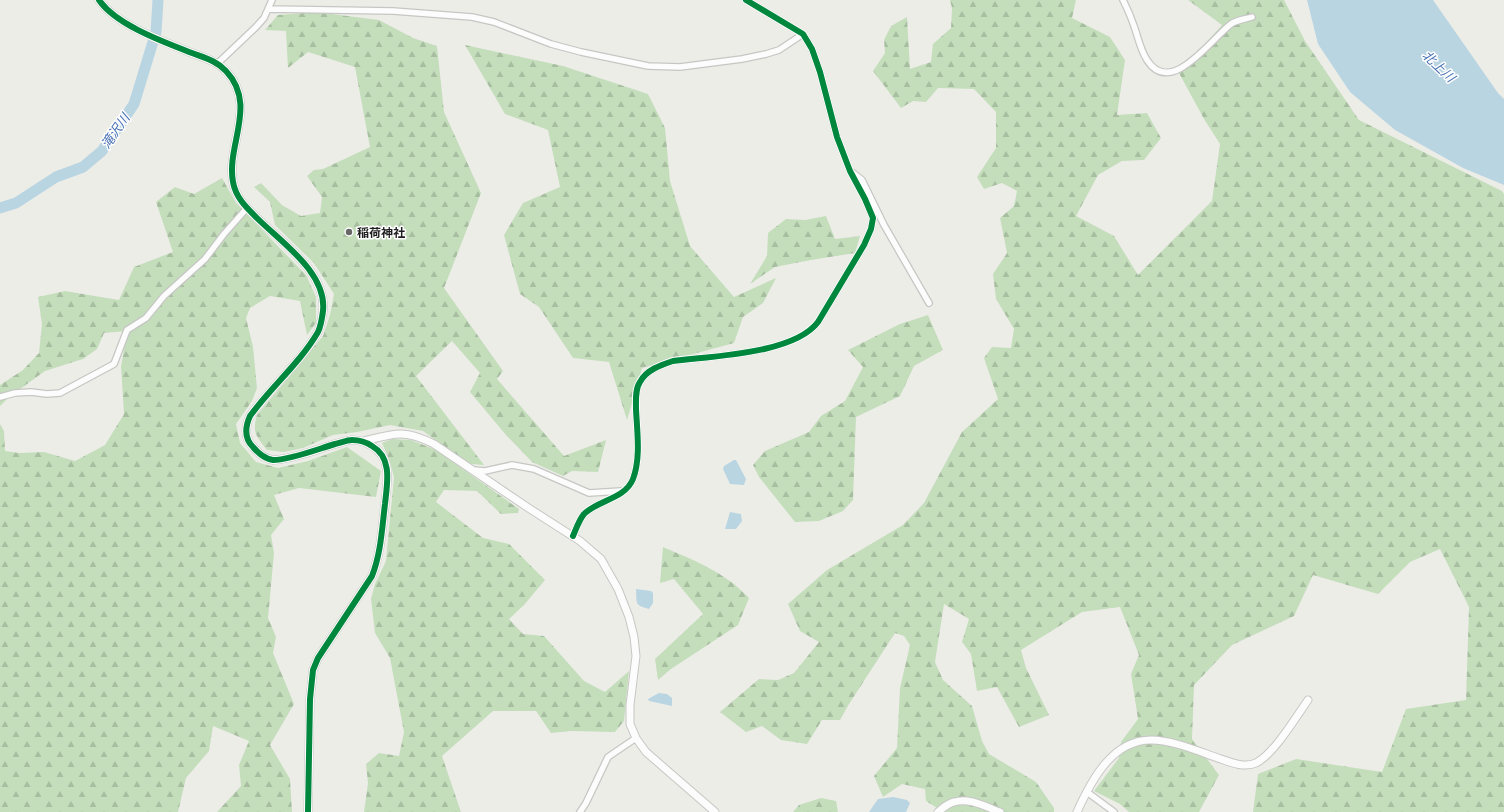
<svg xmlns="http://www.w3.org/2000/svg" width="1504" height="812" viewBox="0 0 1504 812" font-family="Commissioner,'Noto Sans JP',sans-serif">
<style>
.forest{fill:url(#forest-firs)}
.water{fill:#bad5e2}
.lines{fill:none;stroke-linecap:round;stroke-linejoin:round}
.river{stroke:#bad5e2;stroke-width:11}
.minor-casing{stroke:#c6c6c4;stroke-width:8}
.tertiary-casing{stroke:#c6c6c4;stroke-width:9}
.minor{stroke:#fcfcfc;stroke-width:5.5}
.tertiary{stroke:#fcfcfc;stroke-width:7}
.cycleway-casing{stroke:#fff;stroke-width:8}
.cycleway{stroke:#00873e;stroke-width:6}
.poi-dot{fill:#676765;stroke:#fff;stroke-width:1.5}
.labels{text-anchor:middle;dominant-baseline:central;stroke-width:3;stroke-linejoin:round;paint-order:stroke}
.poi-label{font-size:12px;font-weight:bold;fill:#1f1f1f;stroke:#fff;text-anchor:start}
.water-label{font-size:13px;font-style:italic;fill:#4770b4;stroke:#fff}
</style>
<defs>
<pattern id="forest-firs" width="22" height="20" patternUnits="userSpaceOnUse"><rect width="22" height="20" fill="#c4debc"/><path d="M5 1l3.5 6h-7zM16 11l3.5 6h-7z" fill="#a8bea1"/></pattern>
</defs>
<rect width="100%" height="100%" fill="#edede8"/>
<path class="forest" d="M950,0H1076L1072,18L1110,37L1125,60L1117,115L1147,113L1161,138L1144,160L1122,161L1098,175L1076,216L1114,236L1138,275L1212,201L1220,144L1204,119L1179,73L1222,25L1188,0H1284L1305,41L1359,120L1502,191L1504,194V812H1253L1258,774L1296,759L1382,772L1406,709L1466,700L1469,607L1440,549L1410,562L1378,594L1313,575L1294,616L1232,645L1194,685L1192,739L1219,775L1199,812H1129L1120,804L1094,791L1119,758L1121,742L1138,719L1131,674L1139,655L1120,607L1082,612L1021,650L1026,668L1049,715L1019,727L997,687L977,691L971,654L962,642L969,619L944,604L935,662L943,680L972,706L982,741L989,754L1036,782L1054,808V812H937V808L926,801L925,789L902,784L883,797L874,776L897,748L900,688L910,645L904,636L895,633L849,704L840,720H822L807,744L781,740L762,726L746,732L720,712L759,679L778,680L794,673L819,642L800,631L788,604L827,570L903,525L924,503L962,432L998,399L984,358L992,347L1011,348L1014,329L996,299L993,274L1007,253L1000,218L1014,206L1017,191L1002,183L984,189L977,177L996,148V112L974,89L938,88L926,102L913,101L901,108L873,71L885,53L884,40L891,26L907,17L910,69L931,62L933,44L951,28L952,8Z
M316,12L379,20L413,38L437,46L444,112L481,193L444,288L503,371L497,379L564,456L606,440L598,472L572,471L563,476L532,462L506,435L470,392L480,373L452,341L416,376L484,465L470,464L423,431L390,425L357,432L333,435L303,448L284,452L267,450C256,436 252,432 257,415L323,336L330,315L334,294L314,263L275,225L270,202L254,187L261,183L282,205L301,216L320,213L322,197L307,176L314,170L323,169L370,147L355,67L308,52L288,68L286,31L265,30L278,15Z
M465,45L563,66L648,94L665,128L670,181L690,246L734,297L776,278L763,303L743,317L734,343L642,368L627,420L609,362L573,358L539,307L520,294L504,235L523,203L560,187L548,130L505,114Z
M222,178L236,203L306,275L316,297V323L307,335L300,301L270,296L250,308L246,318L253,347L257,388L252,401L236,424L240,443L256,462L278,468L308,461L347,447L381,471L376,497L299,488L274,495L284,519L271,535L274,553L268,618L276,637L273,653L294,704L270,745L290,779L292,812H217L241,786L239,765L249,741L213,726L209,751L186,778L178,812H0V424L4,431L5,451L19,453L44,452L75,461L105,445L124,414L121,367L127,331L104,333L97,349L83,359L45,371L9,397L0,406V385L23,370L39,353L42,324L38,297L65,291L119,300L134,267L173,252L156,202L175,187L194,194Z
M826,216L835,239L860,236L855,253L811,260L775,267L750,284L767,256L768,233L786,219L805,220Z
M928,315L943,350L914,366L900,396L856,417L853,500L843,511L819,521L795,522L759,477L753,465L765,451L809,432L821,416L845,401L863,367L848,350L900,324Z
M392,439L411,440L436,450L519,509L518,513L501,514L477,491L444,490L436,502L483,538L509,544L545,580L524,605L509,619L523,634L544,636L584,681L605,692L629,671L624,721L615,732L571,731L551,733L536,711H493L442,756L461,812H364L368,783L366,764L379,753L399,756L404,732L390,658L375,633L371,599L375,584L386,561L394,477L389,459L382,443Z
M663,547C694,560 726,573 749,598L738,625L671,669L658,680L655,659L703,614L674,579L660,583Z
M821,798L836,801L838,812H793L799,805Z"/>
<path class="water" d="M1307,0H1433L1498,93L1504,99V185L1463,168L1395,130L1350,92L1318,44Z
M734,460H736L746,479L744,485L730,484L723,469L724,466Z
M730,512L741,514L742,521L736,529H725Z
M636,589L651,591L653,593V603L649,609C634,605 637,604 636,589Z
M659,693L667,694L672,698V706L649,701L648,699Z
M893,797L907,800L910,803L906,812H869L878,799Z"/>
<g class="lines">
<path class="river" d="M0,208L16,203L56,177L83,167L102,151L134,104L156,32L158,0"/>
<g class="minor-casing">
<path id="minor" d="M1123,0C1127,8 1131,17 1134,26C1138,37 1140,49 1147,60C1171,98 1212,38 1231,24C1236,20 1246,19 1252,17
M268,9L393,11L472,17L494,22L551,44L581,52L648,66L680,67L742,59L766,54L779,50L803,34
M218,63L256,27L264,18L272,0
M852,172L862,180L884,225L929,303
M0,397L15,393L31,392L47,394L60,393L114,364L127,330L146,318L164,296L205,259L224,234L247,208
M474,470L485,471L512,465L534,469L589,493L621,491
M573,536C576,529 579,520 584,514C598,500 625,499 633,479C641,458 637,431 636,409C636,401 635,389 640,382C646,370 661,365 673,361C712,356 794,354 818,322L864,245L871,229L873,218L865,199L850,171L837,137L820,72L812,49L803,34L746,0
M1087,792L1114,812
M580,812L586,803L608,757L636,738"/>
</g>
<g class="tertiary-casing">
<path id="tertiary" d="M99,0C116,25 164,42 192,53C205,58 217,61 226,71C258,105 226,145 233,182C236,199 248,209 260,221C284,244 327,274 323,311C322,318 321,326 318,332C300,363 271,387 250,416C245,427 244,438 253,447C258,453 265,459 273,460C290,460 318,449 335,444C340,443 347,440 352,440C360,440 366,442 372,446C393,458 387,484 385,504C382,528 381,553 372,576L318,658L313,670L310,699L308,812
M364,441C395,433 405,429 434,444L527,507L580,541L601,559L618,589L629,617L634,637L636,656L630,705V724L636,738L646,752L715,812
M938,812C943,808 948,803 954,802C969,797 986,807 1000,812
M1077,812C1091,781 1112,740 1151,740C1173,740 1200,752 1221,759C1232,763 1245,768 1256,763C1274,754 1296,717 1308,700"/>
</g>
<use href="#minor" class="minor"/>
<use href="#tertiary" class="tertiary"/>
<g class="cycleway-casing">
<path id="cycleway" d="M99,0C116,25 164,42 192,53C205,58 217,61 226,71C258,105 226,145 233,182C236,199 248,209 260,221C284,244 327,274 323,311C322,318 321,326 318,332C300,363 271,387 250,416C245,427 244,438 253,447C258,453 265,459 273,460C290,460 318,449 335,444C340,443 347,440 352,440C360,440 366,442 372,446C393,458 387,484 385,504C382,528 381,553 372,576L318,658L313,670L310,699L308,812
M573,536C576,529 579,520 584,514C598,500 625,499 633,479C641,458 637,431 636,409C636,401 635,389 640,382C646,370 661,365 673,361C712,356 794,354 818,322L864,245L871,229L873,218L865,199L850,171L837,137L820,72L812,49L803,34L746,0"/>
</g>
<use href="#cycleway" class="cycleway"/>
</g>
<circle class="poi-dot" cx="349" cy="232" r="4"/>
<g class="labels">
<g class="poi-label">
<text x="357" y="232">稲荷神社</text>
</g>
<g class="water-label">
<text transform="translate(1439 66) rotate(43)">北上川</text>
<text transform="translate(115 131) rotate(-55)">滝沢川</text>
</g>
</g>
</svg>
